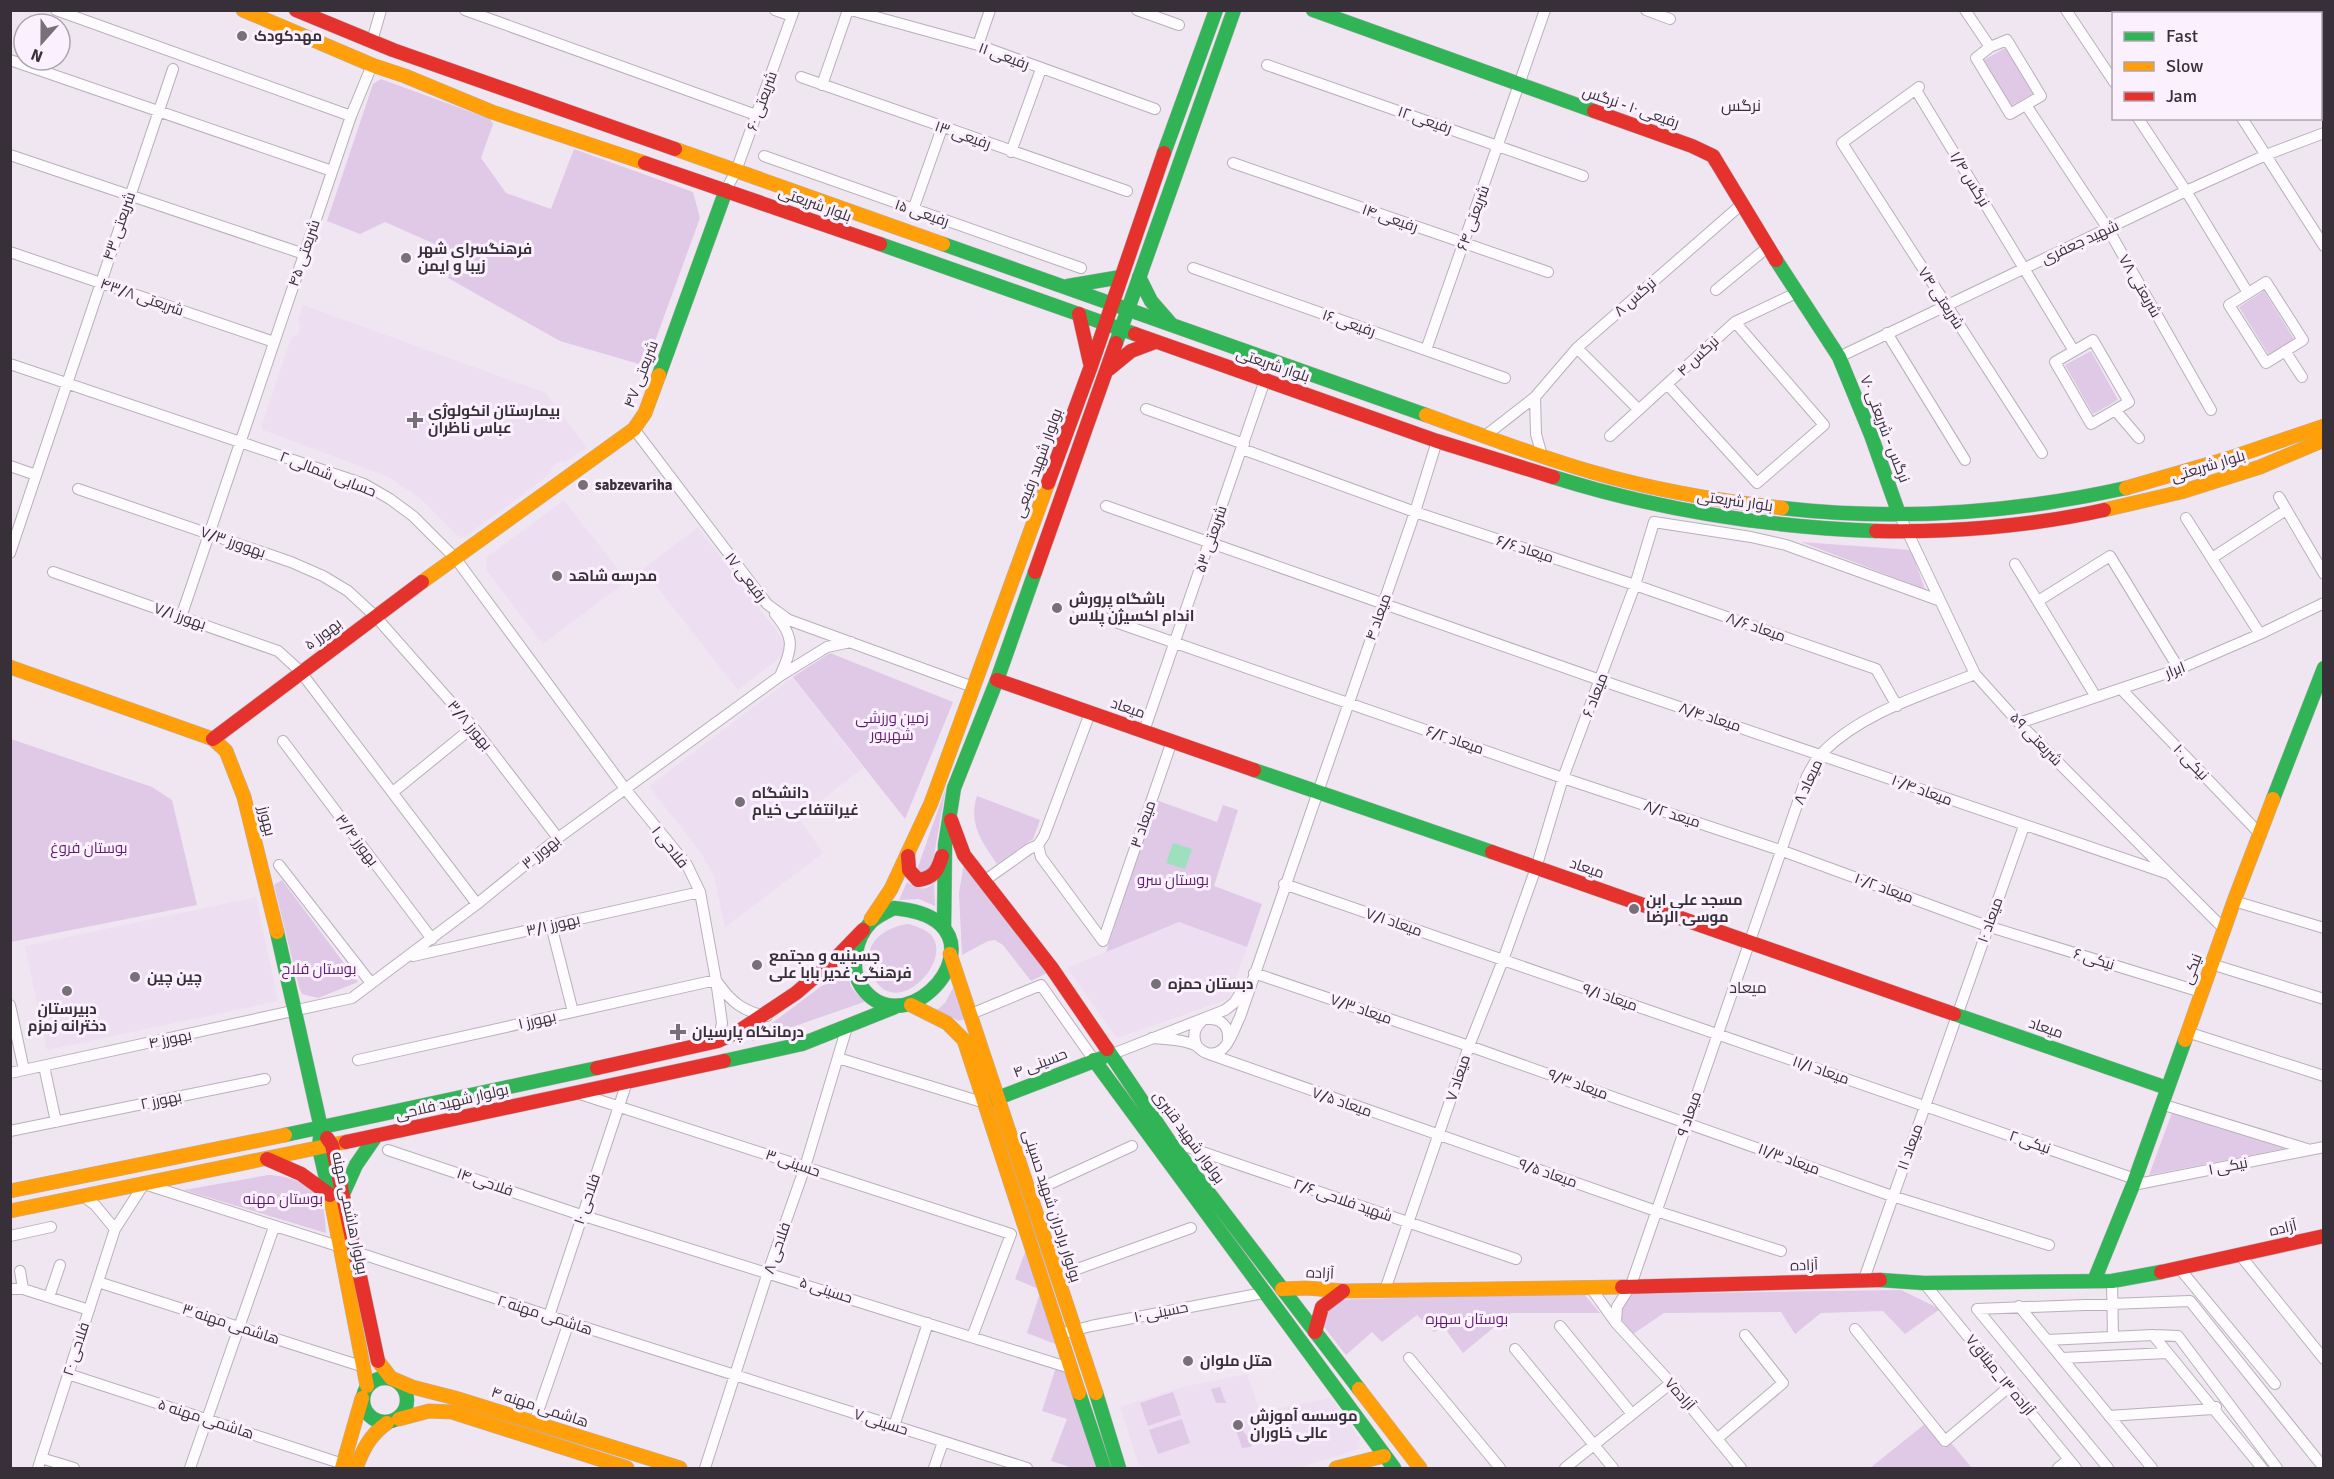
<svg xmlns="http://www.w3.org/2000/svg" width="2334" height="1479" viewBox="0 0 2334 1479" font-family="Signika,Cairo,sans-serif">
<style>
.built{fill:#eedef2}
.green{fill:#e0c8e7}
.water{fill:#9edfbd}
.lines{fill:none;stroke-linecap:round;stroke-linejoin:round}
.street-casing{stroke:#b7b0b9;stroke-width:12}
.fast-casing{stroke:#b7b0b9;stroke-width:15}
.slow-casing{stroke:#b7b0b9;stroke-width:15}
.jam-casing{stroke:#b7b0b9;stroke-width:15}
.street{stroke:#fdfbfd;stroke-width:10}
.fast{stroke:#30b455;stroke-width:14}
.slow{stroke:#ff9f0a;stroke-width:14}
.jam{stroke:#e5322d;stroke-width:14}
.poi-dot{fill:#777079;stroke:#fbf1fe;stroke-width:2}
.labels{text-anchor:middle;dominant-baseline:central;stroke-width:6;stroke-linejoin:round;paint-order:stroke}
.poi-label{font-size:15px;font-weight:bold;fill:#373038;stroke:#fbf1fe;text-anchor:start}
.street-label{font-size:15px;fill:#373038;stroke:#fbf1fe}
.park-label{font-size:15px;fill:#631e74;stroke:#fbf1fe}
.neighbourhood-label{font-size:16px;fill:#373038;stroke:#fbf1fe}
</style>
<rect width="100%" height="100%" fill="#efe6f1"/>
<path class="built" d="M237,29L251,35L248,43L234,38Z
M303,305L546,393L587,448L565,462L559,461L552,467L550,474L465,537L458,536L421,499L389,477L263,430L262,425L291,338L298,335L300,328L298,319Z
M564,500L627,581L543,644L486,570L487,557Z
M698,527L787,645L786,653L738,690L643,569Z
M793,677L863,768L799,818L823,853L725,927L714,876L702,855L649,786Z
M256,897L278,1001L47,1050L25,946Z
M1179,922L1247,947L1229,999L1117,1038L1067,968Z
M1247,1374L1260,1412L1331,1398L1360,1439L1359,1449L1298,1468H1140L1120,1407L1182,1387Z"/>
<path class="green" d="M2005,48L2033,94L2011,106L1984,60Z
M381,79L490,119L493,124L481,158L506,193L551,209L574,149L693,192L700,218L646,366L560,341L448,278L454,261L446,249L385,222L360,234L327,221L373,84Z
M2264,291L2294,339L2269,355L2239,307Z
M2091,351L2118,400L2093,414L2065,365Z
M1801,542L1911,550L1925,589Z
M830,653L953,702L905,819L793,677Z
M11,739L152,787L172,800L197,905L11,942Z
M946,787L931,872H918V867Z
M977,796L1040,820L1033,839L997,864C982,842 968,824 977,796Z
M1156,800L1217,822L1223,805L1238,810L1214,886L1262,904L1247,947L1179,922L1106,952Z
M964,863L1047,973L1031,981L1003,945L995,940L988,941L962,955L959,893Z
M282,880L358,982L318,998L302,994L299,987L274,885Z
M907,882C917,889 925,892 934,883L935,906L919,899L899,900Z
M908,924C915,926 923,928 929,933C957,958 897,1021 874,978C858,948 880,928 908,924Z
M848,966C849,985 850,991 867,1001L752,1041L751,1036L767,1027Z
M953,988L965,1019L959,1021L937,1010L945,1003Z
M2172,1113L2288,1148L2149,1175Z
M268,1175C284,1175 312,1183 320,1199C325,1208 325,1223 326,1233L184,1190Z
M1027,1247L1058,1345L1027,1333L1041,1290L1015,1279Z
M1901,1290L1940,1309L1905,1334L1883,1311L1821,1313L1795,1334L1781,1312L1664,1313L1633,1334L1619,1316L1622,1304L1631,1294Z
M1582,1292L1600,1313H1511L1463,1353L1443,1326L1434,1332L1417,1315L1382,1342L1372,1332L1346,1355L1321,1323L1333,1300Z
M1056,1367L1066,1371L1099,1468H1073L1051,1461L1067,1419L1042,1411Z
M1220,1387L1226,1403H1216L1211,1389Z
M1173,1392L1181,1415L1148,1426L1140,1403Z
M1182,1419L1190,1443L1158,1454L1149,1430Z
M1925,1424L1944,1448L1951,1443L1972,1468H1870Z
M1241,1429L1254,1443L1250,1447L1242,1448L1236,1430Z"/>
<path class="water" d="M1173,843L1192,849L1185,869L1166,863Z"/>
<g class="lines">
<g class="street-casing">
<path id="street" d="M56,10L351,116
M465,10L756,115
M775,10L792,16
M851,10L978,45L1155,109
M1137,10L1179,25
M1646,10L1670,19
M1965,10L1990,47
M2066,10L2114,82
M2170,10L2172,14
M2285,10L2287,14
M2320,16L2324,14
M2007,40L2041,96L2010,114L1976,58L1990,47Z
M372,41L381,10
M978,45L990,10
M10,60L332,171
M1267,65L1583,176
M2320,68L2324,73
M801,77L1127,191
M822,85L848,10
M1919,87L1842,143L2042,453
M1916,90L2074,351
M2026,105L2108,229L2211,410
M2138,118L2186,191L2248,293
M2242,118L2324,246
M1011,152L1041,69
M10,155L304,254
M764,156L1081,268
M1233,163L1548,272
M726,190L736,171L794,10
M913,210L942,128
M10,252L274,342
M1193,268L1505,378
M2266,282L2303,340L2266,363L2229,305Z
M1716,290L1768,247
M1887,333L1965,460
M2093,340L2129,402L2091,424L2055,362Z
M1577,348L1639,410
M1426,350L1545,10
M2285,351L2302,377
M1839,357L2186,191L2266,155L2324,133
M10,364L364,484L390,499L413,516L456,559L626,790L687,865L700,892L716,980L722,1023L718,1041
M1667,384L1757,483L1824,425L1735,322
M1535,397L1536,434L1542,456
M1146,409L1244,444L1242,449L1415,512L1635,585L1876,669L1897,706
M2115,410L2139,438
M634,429L767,604L789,620L973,687
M1485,436L1535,397L1577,348L1742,204
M1610,436L1735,322L1796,293
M10,466L36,475
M78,489L291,562L323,576L348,591L375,616L473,727L558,838
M2279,497L2324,574
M1106,506L1600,680L2169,874
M1899,514L1975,674L2019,723L2224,929
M2186,518L2260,634
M10,553L173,69
M2212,558L2286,510
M2015,564L2096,697
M53,572L278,651L300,671L477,904
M2038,601L2110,556L2179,669
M1078,609L1563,778L1780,850L1987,926L2201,992
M775,614C796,639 792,648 780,676
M181,617L351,116L372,65
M2122,690L2261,835
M2019,723L2179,669L2260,634L2324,603
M1144,731L1265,380
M283,741L432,939
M393,792L473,727
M1038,845L1044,836L1090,713
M1038,845L1041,857L1103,941
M279,865L371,983
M984,881L1029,849L1038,845
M1284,884L2135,1179
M2234,901L2324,928
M551,925L573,1012
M1103,941L1172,741
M413,956L700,892
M2211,964L2324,999
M1254,973L1469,1046L1892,1196L2049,1245
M718,983C731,1002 744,1012 767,1016
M10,1005L24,1070
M971,1014L1041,985L1094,1060
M1207,1019C1221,1018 1229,1026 1228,1039
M2187,1032L2324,1076
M1152,1038C1166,1039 1182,1039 1195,1045C1199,1047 1202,1052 1207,1053C1227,1058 1233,1030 1240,1017L1415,512L1437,441
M1197,1046C1192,1036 1194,1028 1202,1021
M1209,1054L1656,1211L1781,1251
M1110,1055L1225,1010L1234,1003L1245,986
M838,1058L985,1103
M358,1060L716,980
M44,1066L56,1122
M10,1073L352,998L477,904L558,838L780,676L827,647L851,642
M580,1094L1011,1234L972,1337
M2161,1104L2307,1149
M10,1131L265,1079
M1170,1141L1516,1259
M388,1150L581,1215L1070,1368
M2133,1185L2324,1147
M1030,1193L1132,1146
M84,1197L95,1205L115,1229
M10,1236L51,1227
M356,1252L549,1316L1027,1468
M2240,1255L2324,1359
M2180,1269L2275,1384
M20,1271L23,1289
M1058,1276L1191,1228
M1864,1279L2024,826
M2112,1281L2113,1337
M98,1282L364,1367
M1924,1283L2076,1468
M1591,1288L1616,1323L1671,1383L1741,1468
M10,1289H23L89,1310
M1385,1290L1469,1046L1503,960L1536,868L1563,778L1635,585L1654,522L1751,537L1786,545L1938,600
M49,1297L60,1265
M2019,1306L2152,1468
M549,1316L627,1082
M1616,1323L1617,1307L1631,1285L1807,776C1812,768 1816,758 1823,752C1863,712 1923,695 1975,674
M1560,1326L1632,1414
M1855,1329L1945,1441L2009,1387
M1060,1334L1091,1326L1263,1293
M2153,1335L2262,1468
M2047,1340L2153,1335L2178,1336L2277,1468
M1515,1349L1613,1468
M1409,1358L1500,1468
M2062,1358L2167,1353
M68,1374L343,1464
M2109,1416L2213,1409L2216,1407
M534,1423L569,1322
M894,1426L928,1323
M1718,1438L1783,1383L1745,1335
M41,1458L74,1468
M38,1468L115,1229L144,1184L341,1247
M190,1468L274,1227
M705,1468L768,1272L805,1167L847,1027
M934,1468L943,1442
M1565,1468L1671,1383
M2058,1468L2068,1460
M2108,1468L1977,1309L2190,1301L2324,1468"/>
</g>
<g class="fast-casing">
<path id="fast" d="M1313,10L1594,111
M1164,153L1216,10
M880,244L1135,334
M943,244L1426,415
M1776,260L1839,357L1871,435L1899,514
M1139,277L1151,301L1171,324
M1068,286L1121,277
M1116,343L1234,10
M659,375L726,190
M1553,477C1658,510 1766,527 1876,531
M1782,508C1896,521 2014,513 2126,488
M1254,770L1492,852
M2273,799L2324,668
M894,908C910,910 929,913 941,925C980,963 900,1043 861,986C849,967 856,937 871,922C877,916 886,912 894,908Z
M944,928L945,845L954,788L997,680L1035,572
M277,932L321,1128L319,1148L331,1200
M1954,1014L2167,1088
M1107,1049L1169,1141L1359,1389
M1094,1060L1394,1468
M724,1061L802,1044L895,1007
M990,1101L1102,1058
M285,1135L597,1068
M343,1194L356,1165L376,1136
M1880,1280L1924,1283L2112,1281L2161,1272
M2094,1281L2133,1185L2185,1040
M363 1400a22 22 0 1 1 44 0a22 22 0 1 1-44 0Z
M1079,1393L1104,1468
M1096,1393L1119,1468"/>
</g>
<g class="slow-casing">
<path id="slow" d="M243,10L372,65L405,76L492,112L645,163
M675,149L943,244
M1426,415C1481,435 1536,456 1592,472C1654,490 1718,501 1782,508
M2126,488L2230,458L2324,426
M2104,510L2181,492L2260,467L2324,440
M422,582L634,429L645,413L659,375
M10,667L213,739L226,751L244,797L277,932
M871,919L891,889L931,803L1048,483
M950,954L1096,1393
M911,1005L947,1023L964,1040L1079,1393
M2185,1040L2234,901L2273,799
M10,1191L285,1135
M331,1200L367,1386
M10,1211L346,1142
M1282,1289L1307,1288L1343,1291L1622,1287
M378,1361L391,1378L412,1387L455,1398L680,1468
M1359,1389L1420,1468
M399,1419L429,1411L452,1412L627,1468
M342,1468L362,1398
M356,1468C363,1449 370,1435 387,1423
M1336,1468L1384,1456"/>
</g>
<g class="jam-casing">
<path id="jam" d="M296,10L393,50L675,149
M1594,111L1692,146L1713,156L1776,260
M645,163L880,244
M1079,314L1090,363
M1135,334L1437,441L1553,477
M1109,369L1131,351L1155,342
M1048,483L1091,366L1164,153
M1876,531C1948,533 2033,526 2104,510
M1035,572L1116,343
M997,680L1254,770
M213,739L422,582
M951,820L964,855L1051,967L1107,1049
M1492,852L1954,1014
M908,856L909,870L918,880C934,878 938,870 942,856
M597,1068L718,1041L739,1031L796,993L831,963L863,930
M327,1138L332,1145L378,1361
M346,1142L724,1061
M267,1159L301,1174L330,1195
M2161,1272L2324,1236
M1622,1287L1880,1280
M1315,1332L1322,1307L1343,1291"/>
</g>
<use href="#street" class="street"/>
<use href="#fast" class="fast"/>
<use href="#slow" class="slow"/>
<use href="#jam" class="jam"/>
</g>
<g class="poi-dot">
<circle cx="242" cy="36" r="6"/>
<circle cx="406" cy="258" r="6"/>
<path d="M412 411h6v6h6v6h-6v6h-6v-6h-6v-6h6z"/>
<circle cx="583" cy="485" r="6"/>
<circle cx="557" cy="576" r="6"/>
<circle cx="1057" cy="608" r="6"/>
<circle cx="740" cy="802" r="6"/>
<circle cx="1634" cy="909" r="6"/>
<circle cx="757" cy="965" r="6"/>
<circle cx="135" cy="977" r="6"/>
<circle cx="1156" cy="984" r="6"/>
<circle cx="67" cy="991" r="6"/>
<path d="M675 1023h6v6h6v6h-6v6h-6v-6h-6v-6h6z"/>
<circle cx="1188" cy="1361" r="6"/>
<circle cx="1238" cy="1425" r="6"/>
</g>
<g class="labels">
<g class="poi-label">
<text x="254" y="36">مهدکودک</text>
<text x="418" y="249">فرهنگسرای شهر<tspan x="418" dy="17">زیبا و ایمن</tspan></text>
<text x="428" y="411">بیمارستان انکولوژی<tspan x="428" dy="17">عباس ناظران</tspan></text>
<text x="595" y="485">sabzevariha</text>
<text x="569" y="576">مدرسه شاهد</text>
<text x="1069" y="599">باشگاه پرورش<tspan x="1069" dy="17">اندام اکسیژن پلاس</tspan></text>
<text x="752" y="793">دانشگاه<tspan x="752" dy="17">غیرانتفاعی خیام</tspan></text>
<text x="1646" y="900">مسجد علی ابن<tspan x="1646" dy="17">موسی الرضا</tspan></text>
<text x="769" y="956">جسینیه و مجتمع<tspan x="769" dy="17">فرهنگی غدیر بابا علی</tspan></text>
<text x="147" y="977">چین چین</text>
<text x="1168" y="984">دبستان حمزه</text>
<text x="67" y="1009" text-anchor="middle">دبیرستان<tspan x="67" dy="17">دخترانه زمزم</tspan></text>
<text x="692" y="1032">درمانگاه پارسیان</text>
<text x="1200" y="1361">هتل ملوان</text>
<text x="1250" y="1416">موسسه آموزش<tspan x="1250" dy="17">عالی خاوران</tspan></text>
</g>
<g class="street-label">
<text transform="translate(1004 56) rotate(20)">رفیعی ۱۱</text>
<text transform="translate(762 101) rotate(-70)">شریعتی ۶۰</text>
<text transform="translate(1631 107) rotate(19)">رفیعی ۱۰ - نرگس</text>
<text transform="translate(1425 120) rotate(19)">رفیعی ۱۲</text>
<text transform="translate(963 135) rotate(19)">رفیعی ۱۳</text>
<text transform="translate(1970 179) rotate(59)">نرگس ۱/۴</text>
<text transform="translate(815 204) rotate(20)">بلوار شریعتی</text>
<text transform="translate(922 213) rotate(19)">رفیعی ۱۵</text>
<text transform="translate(1390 218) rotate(19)">رفیعی ۱۴</text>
<text transform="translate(1473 218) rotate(-70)">شریعتی ۶۴</text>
<text transform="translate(119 226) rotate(-71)">شریعتی ۴۳</text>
<text transform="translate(2080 242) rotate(-25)">شهید جعفری</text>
<text transform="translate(304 253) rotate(-71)">شریعتی ۴۵</text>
<text transform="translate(2140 286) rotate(60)">شریعتی ۷۸</text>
<text transform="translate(142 297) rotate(19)">شریعتی ۴۳/۸</text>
<text transform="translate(1635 297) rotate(-41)">نرگس ۸</text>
<text transform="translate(1941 298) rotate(57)">شریعتی ۷۴</text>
<text transform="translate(1349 323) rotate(19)">رفیعی ۱۶</text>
<text transform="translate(1698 356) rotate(-43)">نرگس ۴</text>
<text transform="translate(1273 365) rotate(19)">بلوار شریعتی</text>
<text transform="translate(641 374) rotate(-69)">شریعتی ۴۷</text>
<text transform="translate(1885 429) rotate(69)">نرگس - شریعتی ۷۰</text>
<text transform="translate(1038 463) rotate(-70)">بولوار شهید رفیعی</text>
<text transform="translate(2208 466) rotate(-17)">بلوار شریعتی</text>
<text transform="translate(328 474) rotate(21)">حسابی شمالی ۲</text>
<text transform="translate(1735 501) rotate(8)">بلوار شریعتی</text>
<text transform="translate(1211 539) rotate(-71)">شریعتی ۵۳</text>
<text transform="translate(233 542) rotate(19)">بهوورز ۷/۳</text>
<text transform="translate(1525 549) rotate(18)">میعاد ۶/۶</text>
<text transform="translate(746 577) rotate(52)">رفیعی ۱۷</text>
<text transform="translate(180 616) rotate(19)">بهورز ۷/۱</text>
<text transform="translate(1378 617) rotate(-70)">میعاد ۴</text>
<text transform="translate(1756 627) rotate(19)">میعاد ۸/۶</text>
<text transform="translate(323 634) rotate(-37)">بهورز ۵</text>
<text transform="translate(2175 670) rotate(-21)">ابرار</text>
<text transform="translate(1595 695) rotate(-69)">میعاد ۶</text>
<text transform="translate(1128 708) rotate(19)">میعاد</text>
<text transform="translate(1710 717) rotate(18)">میعاد ۸/۴</text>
<text transform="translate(470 725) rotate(50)">بهورز ۳/۸</text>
<text transform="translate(2036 739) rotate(46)">شریعتی ۵۹</text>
<text transform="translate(1455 740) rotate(19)">میعاد ۶/۲</text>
<text transform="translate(2191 762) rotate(46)">نیکی ۱۰</text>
<text transform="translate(1808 782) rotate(-65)">میعاد ۸</text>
<text transform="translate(1922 790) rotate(20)">میعاد ۱۰/۴</text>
<text transform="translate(1672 814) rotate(18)">میعد ۸/۲</text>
<text transform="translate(267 821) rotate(76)">بهورز</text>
<text transform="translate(1143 824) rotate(-71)">میعاد ۳</text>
<text transform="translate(357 840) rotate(53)">بهورز ۳/۴</text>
<text transform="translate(670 847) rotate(52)">فلاحی ۱</text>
<text transform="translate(541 852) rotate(-39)">بهورز ۳</text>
<text transform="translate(1587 868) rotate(19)">میعاد</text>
<text transform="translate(1884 888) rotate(20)">میعاد ۱۰/۲</text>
<text transform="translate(1990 920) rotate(-70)">میعاد ۱۰</text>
<text transform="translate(1394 922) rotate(19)">میعاد ۷/۱</text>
<text transform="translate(553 925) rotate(-13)">بهورز ۳/۱</text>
<text transform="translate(2094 959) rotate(17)">نیکی ۶</text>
<text transform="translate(2192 969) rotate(-70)">نیکی</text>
<text transform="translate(1610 997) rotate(19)">میعاد ۹/۱</text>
<text transform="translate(1361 1009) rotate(19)">میعاد ۷/۳</text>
<text transform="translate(537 1020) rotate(-13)">بهورز ۱</text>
<text transform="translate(2046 1028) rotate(19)">میعاد</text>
<text transform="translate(170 1039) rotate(-12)">بهورز ۴</text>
<text transform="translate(1040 1063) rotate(-21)">حسینی ۴</text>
<text transform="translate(1821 1070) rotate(19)">میعاد ۱۱/۱</text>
<text transform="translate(1458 1078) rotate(-72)">میعاد ۷</text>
<text transform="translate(1578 1084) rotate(20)">میعاد ۹/۳</text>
<text transform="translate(161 1100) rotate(-12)">بهورز ۲</text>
<text transform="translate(452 1102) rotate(-13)">بولوار شهید فلاحی</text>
<text transform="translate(1342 1102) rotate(19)">میعاد ۷/۵</text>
<text transform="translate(1689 1114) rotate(-71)">میعاد ۹</text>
<text transform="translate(1189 1137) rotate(54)">بولوار شهید قنبری</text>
<text transform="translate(2030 1142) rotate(19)">نیکی ۲</text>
<text transform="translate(1910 1147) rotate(-70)">میعاد ۱۱</text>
<text transform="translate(1789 1159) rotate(20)">میعاد ۱۱/۳</text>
<text transform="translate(793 1163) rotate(19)">حسینی ۳</text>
<text transform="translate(2228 1166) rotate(-11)">نیکی ۱</text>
<text transform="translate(1548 1173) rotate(19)">میعاد ۹/۵</text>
<text transform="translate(485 1182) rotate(19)">فلاحی ۱۴</text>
<text transform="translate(587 1199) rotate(-71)">فلاحی ۱۰</text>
<text transform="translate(1343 1200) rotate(19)">شهید فلاحی ۲/۶</text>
<text transform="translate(1052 1206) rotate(72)">بولوار برادران شهید حسینی</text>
<text transform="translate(350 1213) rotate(78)">بولوار هاشمی مهنه</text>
<text transform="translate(2283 1228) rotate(-13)">آزاده</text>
<text transform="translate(777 1248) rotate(-71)">فلاحی ۸</text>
<text transform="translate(1804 1265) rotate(-2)">آزاده</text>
<text transform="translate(1320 1273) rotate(3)">آزاده</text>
<text transform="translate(826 1290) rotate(18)">حسینی ۵</text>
<text transform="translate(1161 1312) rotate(-11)">حسینی ۱۰</text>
<text transform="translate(545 1315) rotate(18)">هاشمی مهنه ۲</text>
<text transform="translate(231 1324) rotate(18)">هاشمی مهنه ۳</text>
<text transform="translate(76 1349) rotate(-72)">فلاحی ۲۰</text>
<text transform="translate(2000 1375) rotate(51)">آزاده ۱۳_میثاق۷</text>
<text transform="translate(1680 1394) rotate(49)">آزاده۷</text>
<text transform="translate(540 1407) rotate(18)">هاشمی مهنه ۴</text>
<text transform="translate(206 1419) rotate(18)">هاشمی مهنه ۵</text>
<text transform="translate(881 1422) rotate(18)">حسینی ۷</text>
</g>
<g class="park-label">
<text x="892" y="718">زمین ورزشی<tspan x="892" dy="17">شهریور</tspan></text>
<text x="89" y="848">بوستان فروغ</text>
<text x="1173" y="880">بوستان سرو</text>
<text x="319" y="969">بوستان فلاح</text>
<text x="283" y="1199">بوستان مهنه</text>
<text x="1467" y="1319">بوستان سهره</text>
</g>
<g class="neighbourhood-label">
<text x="1741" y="106">نرگس</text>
<text x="1748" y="988">میعاد</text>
</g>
</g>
<rect width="2334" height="1479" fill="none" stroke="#373038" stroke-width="24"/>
<rect x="2112" y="12" width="210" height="108" fill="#fbf1fe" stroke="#ada4af" stroke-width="1.5"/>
<rect x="2124" y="32" width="30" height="9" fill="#30b455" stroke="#ada4af" stroke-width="1.5"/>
<text x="2166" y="42" font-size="18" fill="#373038">Fast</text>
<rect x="2124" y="62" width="30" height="9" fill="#ff9f0a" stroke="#ada4af" stroke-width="1.5"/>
<text x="2166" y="72" font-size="18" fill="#373038">Slow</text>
<rect x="2124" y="92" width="30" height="9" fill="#e5322d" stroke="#ada4af" stroke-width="1.5"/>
<text x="2166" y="102" font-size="18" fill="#373038">Jam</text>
<g transform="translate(42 42) rotate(201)"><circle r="28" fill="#fbf1fe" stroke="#ada4af" stroke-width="1.5"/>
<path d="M0-4.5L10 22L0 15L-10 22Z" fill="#777079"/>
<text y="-9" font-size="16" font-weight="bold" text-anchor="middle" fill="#373038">N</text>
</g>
</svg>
